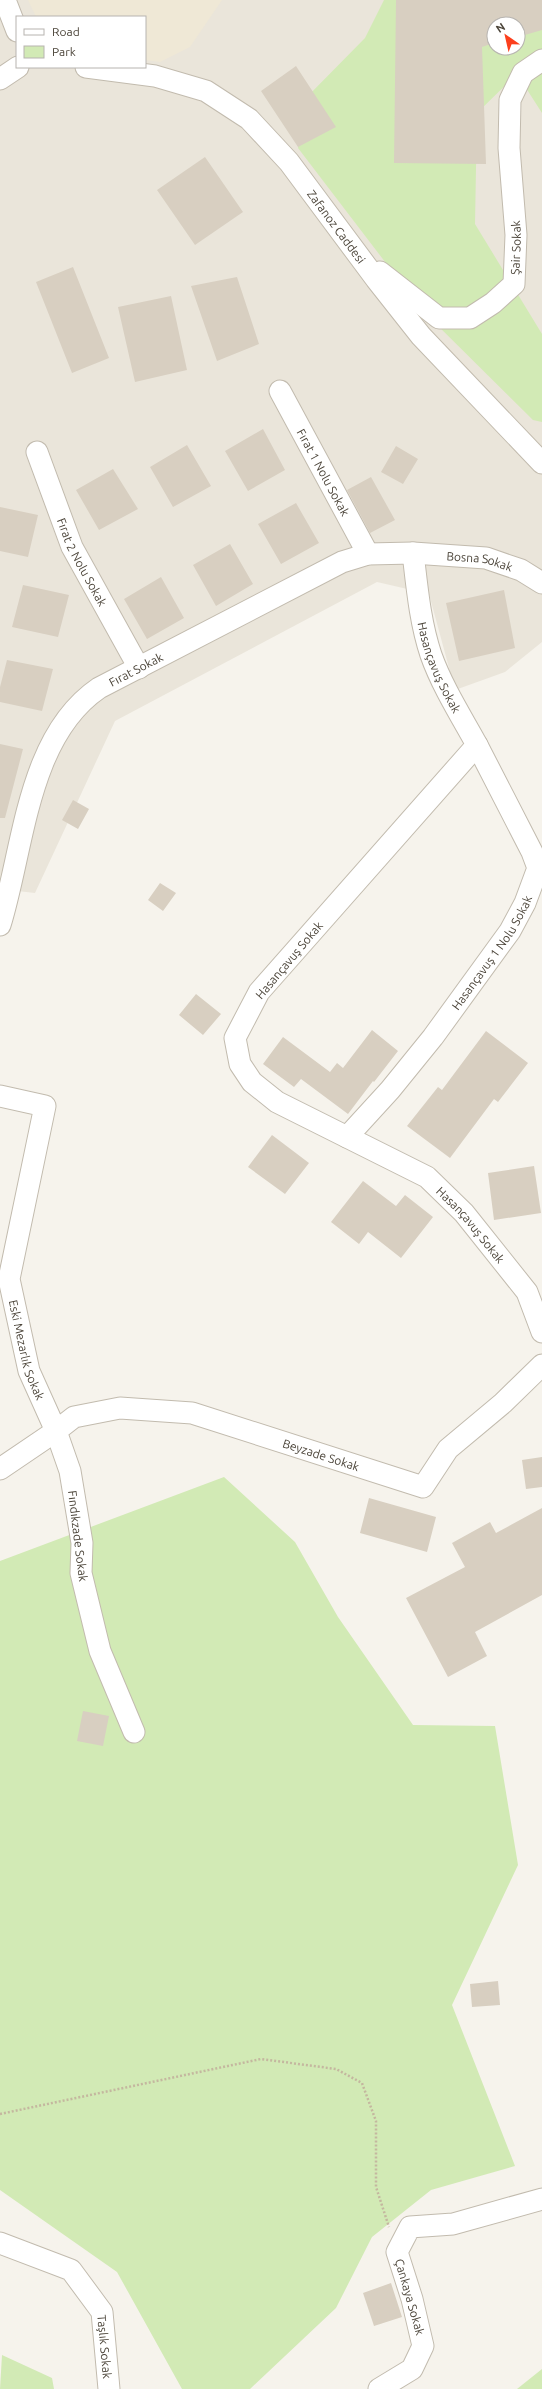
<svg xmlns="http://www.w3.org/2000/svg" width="542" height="2389" viewBox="0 0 542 2389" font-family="Ubuntu,sans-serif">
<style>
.residential{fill:#eae5da;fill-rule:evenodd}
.education{fill:#efe8d6}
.green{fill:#d2eab5;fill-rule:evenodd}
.building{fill:#d8cfc1}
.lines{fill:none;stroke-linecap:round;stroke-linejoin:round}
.minor-casing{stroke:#c2bbae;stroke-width:23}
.path{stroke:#c4b79f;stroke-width:2.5;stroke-dasharray:2 2;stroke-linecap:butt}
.minor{stroke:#fff;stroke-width:21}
.labels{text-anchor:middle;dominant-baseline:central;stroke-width:3;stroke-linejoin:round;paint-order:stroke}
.street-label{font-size:12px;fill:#4b4439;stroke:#fff}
</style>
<rect width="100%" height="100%" fill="#f6f3ec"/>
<path class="residential" d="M0,0H542V642L505,672L455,690L429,594L377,582L115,721L35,893L0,889ZM17,17H145V67H17ZM494,24H518V48H494Z"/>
<path class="education" d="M28,0H222L190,47L160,62L145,60V17H36Z"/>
<path class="green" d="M384,0H542V113L517,74L477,113L475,224L542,334V422L533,420L421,309L298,148L303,101L365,38ZM494,24H518V48H494Z
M224,1477L295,1542L338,1617L413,1725L495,1726L518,1865L452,2005L515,2166L431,2190L372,2237L336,2308L250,2389H182L117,2272L0,2190V1561Z
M2,2355L52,2378L54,2389H0Z
M542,2369V2389H517Z"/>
<path class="building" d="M396,0H542V30L518,37V24H494V43L482,47L486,164L394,163Z
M296,66L336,127L298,147L261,91Z
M205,157L243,212L195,245L157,190Z
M73,267L109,358L72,373L36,282Z
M237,277L259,344L217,361L191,286Z
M171,296L187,370L135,382L118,307Z
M263,429L285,470L248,491L225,451Z
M187,445L211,486L173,507L150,467Z
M396,446L418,459L403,484L381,472Z
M113,469L138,509L99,530L76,490Z
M371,477L395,520L370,533L347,490Z
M296,503L319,543L281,564L258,524Z
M0,507L38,515L28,557L0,551Z
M230,544L253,584L216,606L193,565Z
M161,577L184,618L147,639L124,599Z
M23,585L69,595L58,637L12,627Z
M504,590L515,648L459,661L446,603Z
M7,660L53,669L42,711L0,702V687Z
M0,744L23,749L5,818H0Z
M73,800L89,809L78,829L62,820Z
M160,883L176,893L163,911L148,900Z
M196,994L221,1014L203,1035L179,1015Z
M372,1030L398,1051L374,1082L373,1081L348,1114L301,1079L294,1087L263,1064L283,1037L330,1072L337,1063L343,1068Z
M486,1031L528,1063L498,1102L494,1099L450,1158L407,1126L438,1087L442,1090Z
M272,1135L309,1163L285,1194L248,1167Z
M534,1166L541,1213L494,1220L488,1173Z
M363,1181L396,1206L405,1195L433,1217L401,1258L368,1232L359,1244L331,1222Z
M542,1457V1487L526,1489L522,1460Z
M369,1498L436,1517L427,1552L360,1533Z
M542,1508V1595L475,1632L487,1656L448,1677L406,1598L465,1567L452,1543L490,1522L496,1533Z
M83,1711L109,1716L103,1746L77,1741Z
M498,1981L500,2005L472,2007L470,1984Z
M391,2283L402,2317L374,2326L363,2293Z"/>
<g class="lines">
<g class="minor-casing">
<g id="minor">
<path d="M5,0L17,31"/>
<path id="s1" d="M86,67L155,76L206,91L249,119L289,162L376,279L421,336L542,463"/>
<path d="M0,79L18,67"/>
<path id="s2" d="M380,272L439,318H470L493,303L514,284L516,235L509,148L510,100L523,73L542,60"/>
<path id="s3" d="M280,391L368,554"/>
<path id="s4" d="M37,452L72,547L139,668"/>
<path id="s5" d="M413,553C417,587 420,622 431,655C442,686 461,716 477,745L259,992L235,1038L240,1064L252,1082L277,1102L427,1177L464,1213L527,1292L542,1332"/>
<path id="s6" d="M0,925C24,848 27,737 99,688L342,562L368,554L413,553L486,558L521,570L542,583"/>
<path id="s7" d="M0,1096L45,1106L9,1279L29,1371L56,1431L0,1469"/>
<path id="s8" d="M347,1137L390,1090L433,1037L510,931L525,903L538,868L532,852L477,745"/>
<path id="s9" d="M134,1732L100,1651L81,1573L82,1543L70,1471L56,1431L74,1417L120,1408L192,1413L423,1487L448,1449L503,1403L542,1365"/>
<path id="s10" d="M0,2243L71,2270L102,2312L109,2389"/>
<path d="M379,2389L412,2369L423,2346L412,2299L397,2252L410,2227L453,2224L542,2199"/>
</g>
</g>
<path class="path" d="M0,2114L261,2059L336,2069L362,2083L376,2121V2187L389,2227"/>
<use href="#minor" class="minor"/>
</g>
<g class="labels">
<g class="street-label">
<text stroke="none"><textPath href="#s1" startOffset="313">Zafanoz Caddesi</textPath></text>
<text stroke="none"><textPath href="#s2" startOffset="198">Şair Sokak</textPath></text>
<text stroke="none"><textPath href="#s3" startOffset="92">Fırat 1 Nolu Sokak</textPath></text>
<text stroke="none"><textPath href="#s4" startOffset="119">Fırat 2 Nolu Sokak</textPath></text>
<text stroke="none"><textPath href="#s6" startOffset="676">Bosna Sokak</textPath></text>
<text stroke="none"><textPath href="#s5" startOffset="118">Hasançavuş Sokak</textPath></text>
<text stroke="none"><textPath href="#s6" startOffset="304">Fırat Sokak</textPath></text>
<text stroke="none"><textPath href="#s8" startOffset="235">Hasançavuş 1 Nolu Sokak</textPath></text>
<text transform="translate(289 960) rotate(-50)">Hasançavuş Sokak</text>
<text stroke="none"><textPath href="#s5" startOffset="899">Hasançavuş Sokak</textPath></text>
<text stroke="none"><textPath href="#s7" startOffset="296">Eski Mezarlık Sokak</textPath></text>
<text stroke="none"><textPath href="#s9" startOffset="591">Beyzade Sokak</textPath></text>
<text transform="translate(78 1536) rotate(83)">Fındıkzade Sokak</text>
<text transform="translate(410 2297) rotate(74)">Çankaya Sokak</text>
<text stroke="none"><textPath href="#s10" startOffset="163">Taşlık Sokak</textPath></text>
</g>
</g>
<rect x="16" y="16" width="130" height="52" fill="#ffffff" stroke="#b7b4b0"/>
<rect x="24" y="29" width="20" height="6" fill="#ffffff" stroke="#b7b4b0"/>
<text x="52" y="36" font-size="12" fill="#4b4439">Road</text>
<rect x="24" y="46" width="20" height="12" fill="#d2eab5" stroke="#b7b4b0"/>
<text x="52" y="56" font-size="12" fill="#4b4439">Park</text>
<g transform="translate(506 36) rotate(326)"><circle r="19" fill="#ffffff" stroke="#b7b4b0"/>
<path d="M0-3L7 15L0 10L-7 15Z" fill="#fc3f1d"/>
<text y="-6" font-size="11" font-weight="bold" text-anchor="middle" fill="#4b4439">N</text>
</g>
</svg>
